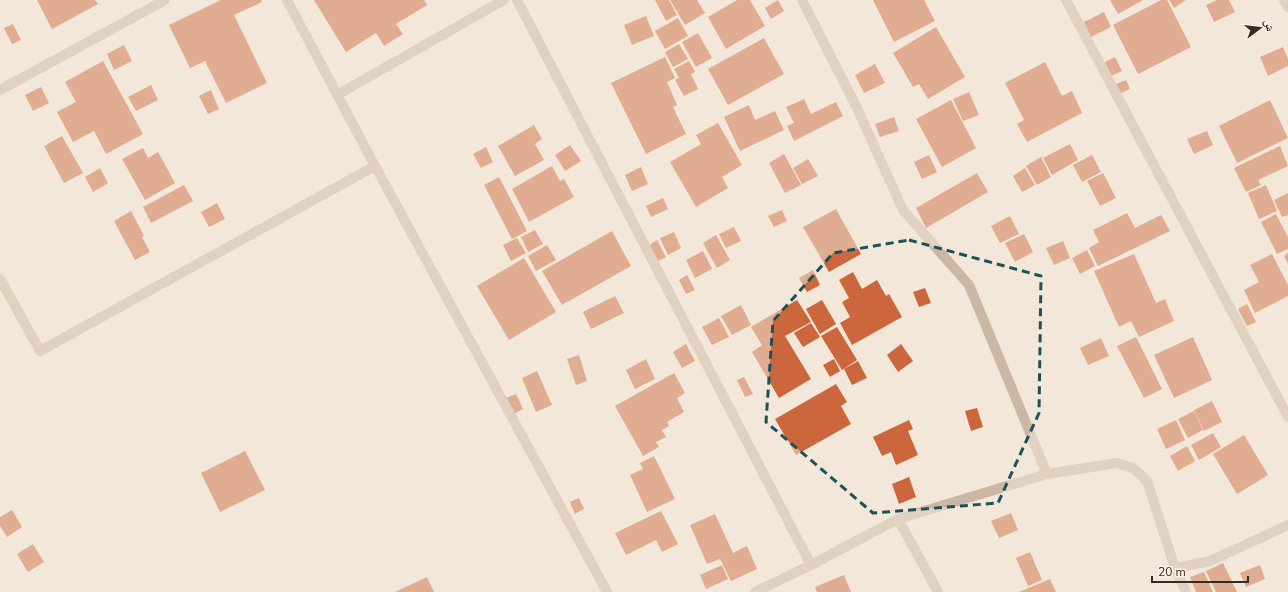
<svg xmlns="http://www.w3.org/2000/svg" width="1288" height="592" viewBox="0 0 1288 592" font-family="'Nunito Sans','Noto Naskh Arabic',sans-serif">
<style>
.building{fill:#cc663d}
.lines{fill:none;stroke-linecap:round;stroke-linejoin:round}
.street{stroke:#cbb7a4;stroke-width:10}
.marked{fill:none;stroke:#1a5259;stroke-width:3;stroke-dasharray:8 5;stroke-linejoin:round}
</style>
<rect width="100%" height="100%" fill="#f2e7d8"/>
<path class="building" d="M37,0H95L98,4L52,29Z
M221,0H261L262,2L234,15L267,83L226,103L205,61L190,68L169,25Z
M314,0H424L427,5L396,24L403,34L384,46L376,33L346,52Z
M655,0H669L677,15L666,21Z
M670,0H697L705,13L685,25Z
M737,0H750L765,26L726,49L708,17Z
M778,0L784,11L771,19L765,8Z
M873,0H924L935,21L894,42Z
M1110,0H1143L1118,14Z
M1161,0H1167L1191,47L1138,74L1113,25Z
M1169,0H1186L1174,8Z
M1217,0H1229L1235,12L1214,22L1206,5Z
M1104,12L1111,27L1091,37L1084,22Z
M646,16L654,36L632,45L624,25Z
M678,18L688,36L665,49L655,31Z
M13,24L21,40L12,44L4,28Z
M936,27L965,77L928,99L919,84L913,87L893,53Z
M698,33L712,58L696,67L682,42Z
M764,38L784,74L728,105L708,69Z
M679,44L688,59L673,67L665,52Z
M124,45L132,61L114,70L107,54Z
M1283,47L1288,59V66L1268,76L1260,57Z
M665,57L675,78L667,82L677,105L673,107L686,134L646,154L611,83Z
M1115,57L1122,71L1111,76L1105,62Z
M103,61L143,134L106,154L94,131L73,142L57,112L76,102L65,82Z
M689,61L695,72L691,74L698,89L684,96L675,80L679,78L674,69Z
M1045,62L1062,96L1072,91L1082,113L1027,142L1017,124L1024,120L1005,83Z
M875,64L885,83L864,93L855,75Z
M1126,80L1130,89L1121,93L1116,84Z
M151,85L158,100L136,111L128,97Z
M41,87L49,103L33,111L25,95Z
M211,90L219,109L208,114L199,96Z
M969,92L979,115L963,121L953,99Z
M804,99L811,114L836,102L843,116L794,141L787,126L794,123L786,107Z
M951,100L976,148L942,167L916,119Z
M1270,100L1288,138L1237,163L1219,126Z
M749,105L755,120L775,111L784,130L740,151L724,117Z
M894,117L899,131L880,137L875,124Z
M718,123L742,165L722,177L728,188L696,207L670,162L701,144L696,135Z
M534,125L542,139L535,144L544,160L515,176L498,146Z
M1207,131L1213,145L1194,154L1187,139Z
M62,136L83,173L64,183L44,146Z
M1070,144L1078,160L1052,175L1043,158Z
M570,145L581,161L565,171L555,155Z
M1280,146L1288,166L1258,180L1261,185L1246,192L1234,168Z
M486,147L493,162L481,168L473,154Z
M143,148L148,158L158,152L175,183L145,200L122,159Z
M784,154L801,185L785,193L769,163Z
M929,155L937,172L922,179L914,162Z
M1092,155L1101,172L1082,182L1073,165Z
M1041,157L1051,177L1037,185L1026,166Z
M808,159L818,176L802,184L793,168Z
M552,166L560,181L564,179L574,197L529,222L512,189Z
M641,167L648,184L632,191L625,175Z
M100,168L108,183L93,192L85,177Z
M1025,168L1035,185L1022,192L1013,176Z
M977,173L988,192L926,228L916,208Z
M1103,173L1116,198L1100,206L1087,181Z
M499,177L527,231L512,239L484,185Z
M184,185L193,201L151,223L143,207Z
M1266,185L1277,211L1259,219L1248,193Z
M1288,193V215L1282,217L1274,200Z
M663,198L668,209L651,217L646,206Z
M217,203L225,219L209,227L201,212Z
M836,209L861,254L829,272L803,227Z
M782,210L787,221L774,227L768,216Z
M131,211L144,236L142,237L150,252L135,260L114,221Z
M1127,213L1135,228L1161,215L1170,231L1098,266L1089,248L1099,242L1093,230Z
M1276,214L1288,237V249L1277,254L1261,222Z
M1010,216L1019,234L1000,243L991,226Z
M734,227L741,241L726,248L719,234Z
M535,230L543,244L528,252L521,237Z
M612,231L631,266L562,305L542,271Z
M674,232L681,248L668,255L660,238Z
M1024,234L1033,252L1015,262L1005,243Z
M716,235L730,260L717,268L703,243Z
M517,238L526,253L511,261L503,245Z
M657,240L666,257L656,262L648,246Z
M1063,241L1070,258L1054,265L1046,248Z
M547,245L556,260L536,271L528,256Z
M1087,250L1095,266L1080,274L1072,258Z
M703,251L712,269L695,278L686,260Z
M1288,253V264L1284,256Z
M1134,254L1156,303L1165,299L1174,321L1139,337L1131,321L1119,327L1094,271Z
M1272,254L1288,285V296L1255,313L1244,290L1259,282L1250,265Z
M524,258L556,312L509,340L477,286Z
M813,270L820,285L807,292L799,278Z
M853,272L862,289L877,280L886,296L889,294L902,317L852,345L840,323L850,317L842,302L849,298L839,280Z
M687,275L695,290L686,294L679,280Z
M925,288L931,303L919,307L913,292Z
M615,296L624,313L591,329L583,312Z
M797,300L811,322L785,336L811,379L779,398L752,352L762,345L751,327Z
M822,300L836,324L820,334L806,309Z
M1247,304L1256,322L1247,326L1238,309Z
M741,305L751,325L732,335L721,316Z
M719,318L729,337L712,345L702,327Z
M811,323L820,337L803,347L794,333Z
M837,327L857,360L842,370L821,336Z
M1136,337L1162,389L1144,398L1117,346Z
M1193,337L1212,380L1174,398L1154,355Z
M1101,338L1109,356L1088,365L1080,348Z
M686,344L695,361L682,368L673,352Z
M901,344L913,361L898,372L887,355Z
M579,355L587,381L576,385L567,359Z
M646,359L655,379L635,389L626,370Z
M834,359L840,371L830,377L823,365Z
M858,361L867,378L852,385L844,369Z
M537,371L552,405L536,412L522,378Z
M674,373L685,393L677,398L684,412L667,422L669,426L662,430L666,437L656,442L659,447L643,456L615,406Z
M744,377L753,394L745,397L737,380Z
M836,384L847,402L841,406L851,424L796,455L775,419Z
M516,394L523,409L514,414L506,398Z
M1212,401L1222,422L1204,431L1194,410Z
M977,408L983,427L971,431L965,411Z
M1194,411L1203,430L1188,438L1178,419Z
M909,420L913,429L908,431L918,455L896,465L891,452L882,456L873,437Z
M1176,420L1185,440L1166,449L1157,429Z
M1213,433L1221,447L1199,460L1191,445Z
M1244,435L1268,475L1237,494L1213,454Z
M1187,446L1195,461L1178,471L1170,456Z
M245,451L265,490L220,512L201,473Z
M654,456L675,499L647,512L630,475L643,469L640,463Z
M909,477L916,497L899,504L892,484Z
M579,498L584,509L575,514L570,502Z
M12,510L22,527L7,537L0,526V517Z
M661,511L678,544L662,552L656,540L626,555L615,533Z
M1011,513L1018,530L999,538L991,521Z
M715,514L733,553L747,546L757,569L731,581L720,559L707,564L690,525Z
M33,544L44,562L28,572L17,554Z
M1030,552L1042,580L1028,586L1016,558Z
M1223,563L1237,592H1216L1206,571Z
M722,565L728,579L706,589L700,575Z
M1260,565L1265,579L1246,587L1240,573Z
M1204,572L1213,592H1196L1190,577Z
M844,575L851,592H817L815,587Z
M427,577L434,592H395Z
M1050,579L1056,592H1019Z"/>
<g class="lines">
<path class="street" d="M287,0L375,166L607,592
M517,0L811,565
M802,0L856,106L903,210L969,285L1047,474
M1066,0L1288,417
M1284,0L1288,7
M0,90L165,0
M337,95L504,0
M0,279L40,351L375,166
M898,519L938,592
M1175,568L1210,561L1288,525
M755,592L811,565L898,519L1047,474L1117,463L1133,468L1147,481L1175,568L1186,592"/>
</g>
<path d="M0 0H1288V592H0ZM909,240L1041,276L1039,413L998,503L873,513L766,422L773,321L833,253Z" fill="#f2e7d8" fill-opacity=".55" fill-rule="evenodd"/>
<path class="marked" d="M909,240L1041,276L1039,413L998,503L873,513L766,422L773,321L833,253Z"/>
<g transform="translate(1260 28) rotate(75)" stroke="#faf1e5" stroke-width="3" paint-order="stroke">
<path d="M0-3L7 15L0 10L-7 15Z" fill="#362c26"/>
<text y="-6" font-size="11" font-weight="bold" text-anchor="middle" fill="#362c26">ش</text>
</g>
<path d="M1152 576v6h96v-6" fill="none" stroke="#362c26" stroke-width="2"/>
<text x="1158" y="576" font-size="12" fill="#362c26" stroke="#faf1e5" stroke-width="3" paint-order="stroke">20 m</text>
</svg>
